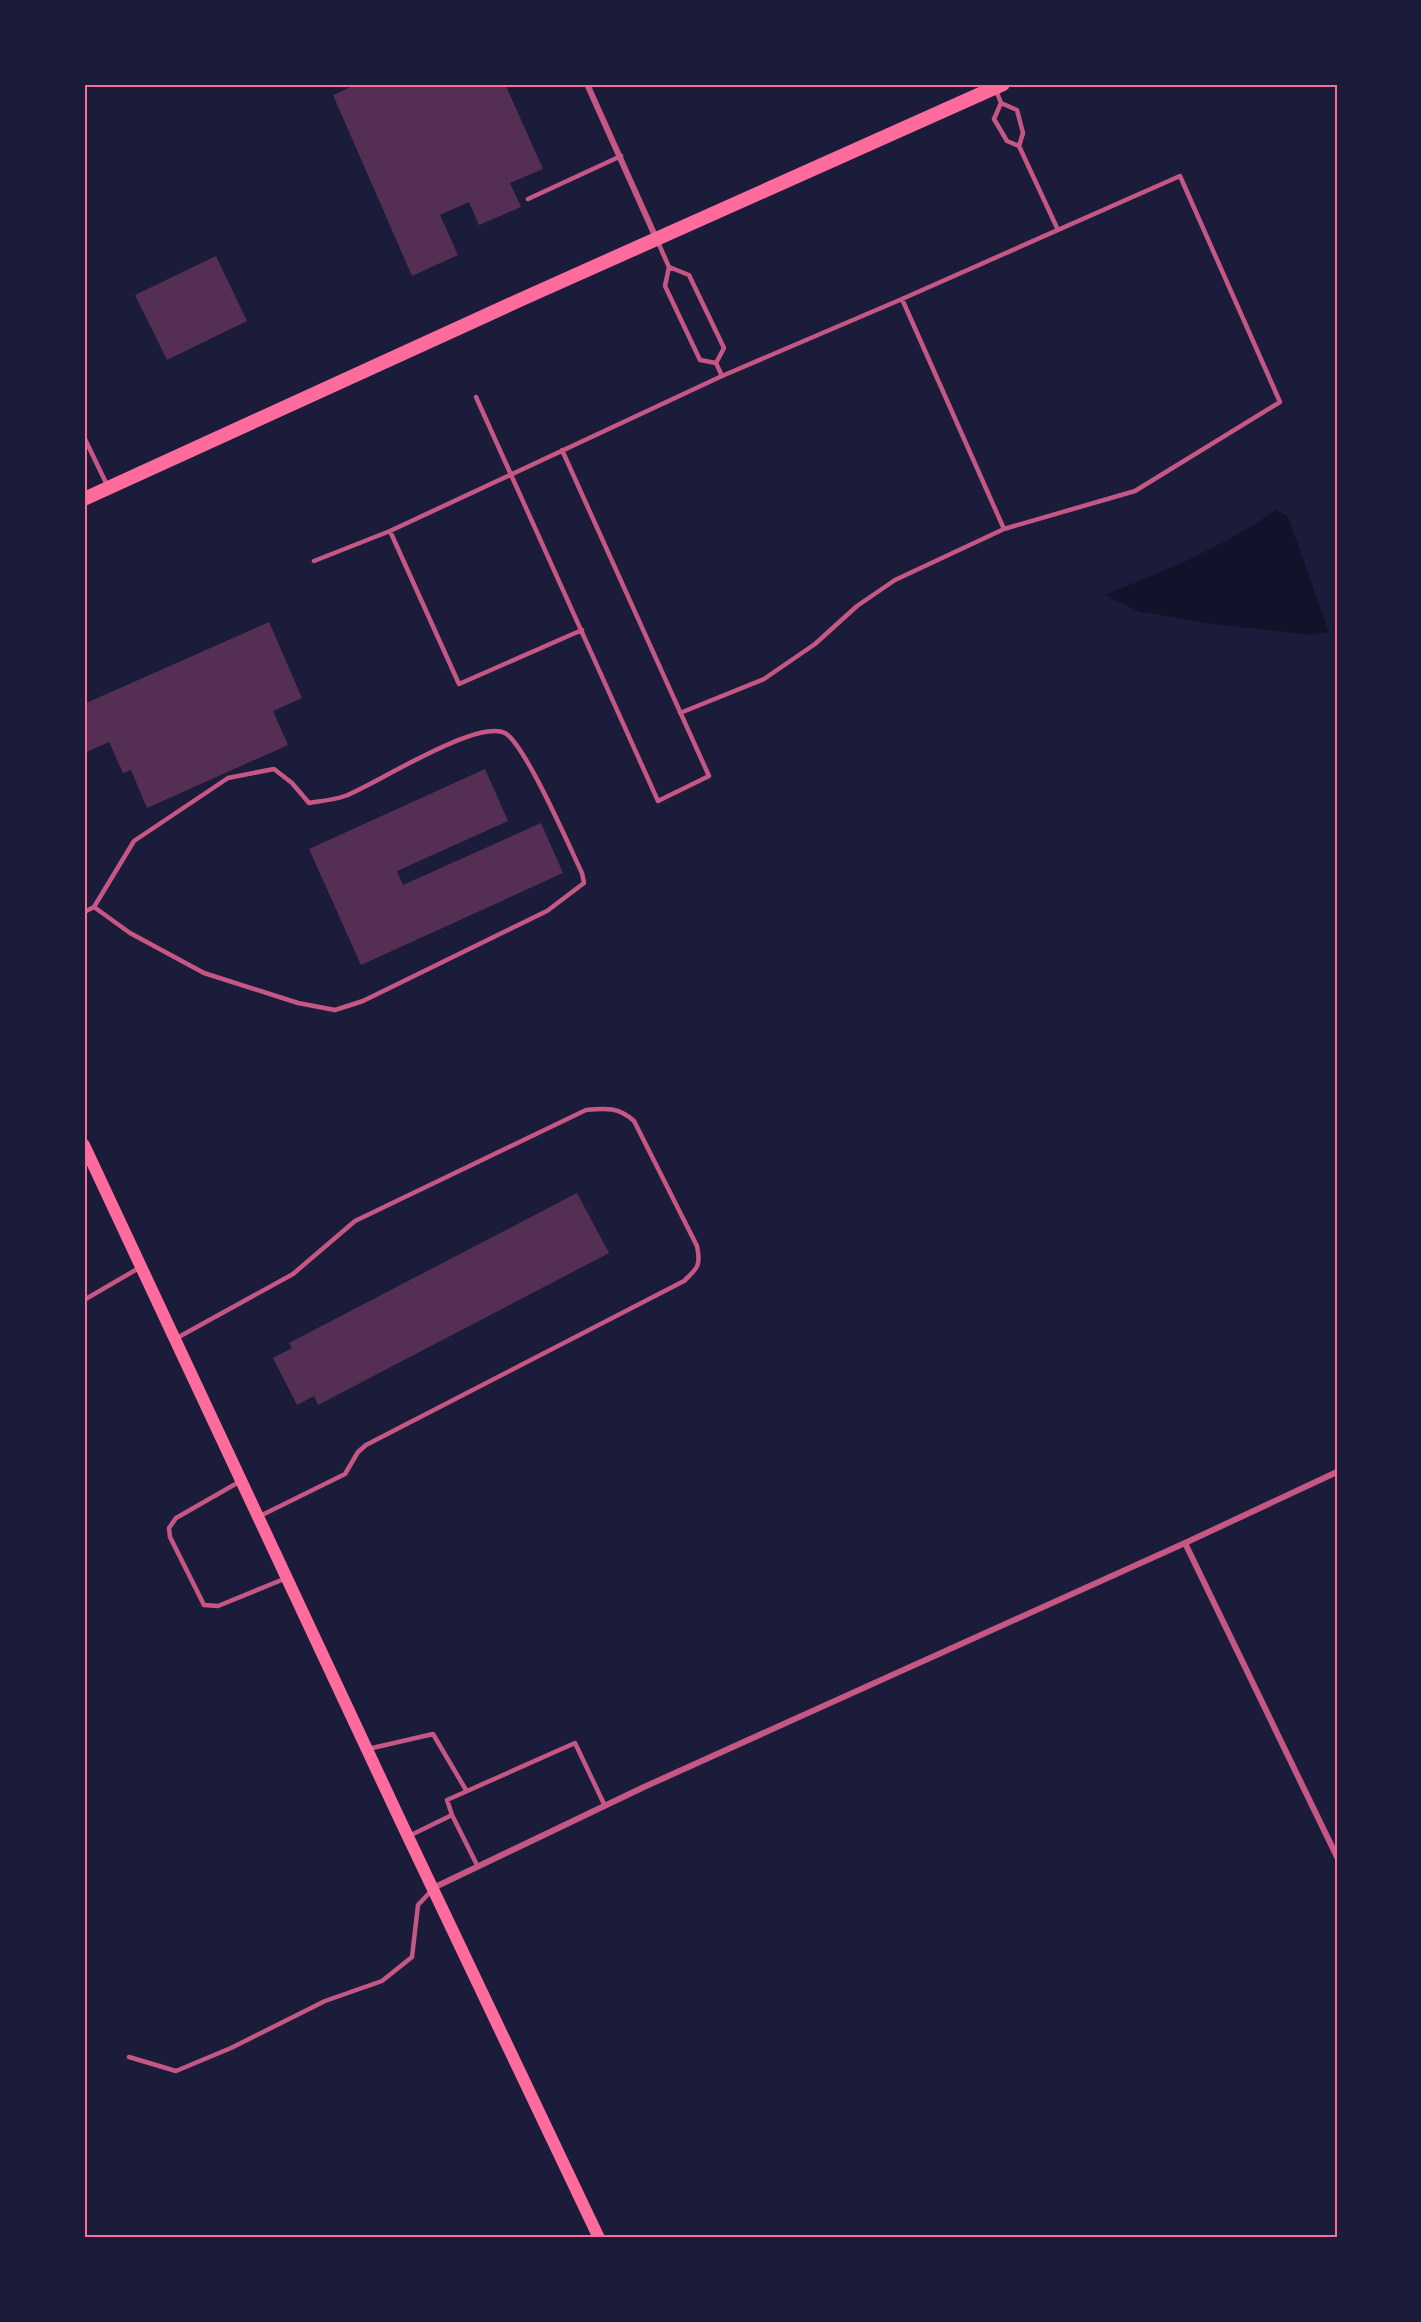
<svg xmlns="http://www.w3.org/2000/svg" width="1421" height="2322" viewBox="0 0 1421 2322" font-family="'PT Serif',serif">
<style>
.water{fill:#12122b}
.building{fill:#542f53}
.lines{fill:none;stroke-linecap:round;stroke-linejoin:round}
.service{stroke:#c65784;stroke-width:4.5}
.minor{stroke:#c65784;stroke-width:6}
.secondary{stroke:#ff6b9d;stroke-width:12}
.primary{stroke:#ff6b9d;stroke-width:14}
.neatline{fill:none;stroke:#ff6b9d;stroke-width:2}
</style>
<rect width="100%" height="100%" fill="#1b1b3a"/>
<path class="water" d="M1276,510L1288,517L1329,632L1311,635L1205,623L1138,611L1105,595C1165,571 1223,547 1276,510Z"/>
<path class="building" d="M357,84H505L543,169L510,183L521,207L479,225L469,202L440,215L458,255L412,276L333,95Z
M216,256L247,321L167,360L135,295Z
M269,622L302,698L273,711L288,745L147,808L131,770L123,773L109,742L84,753V704Z
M485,769L508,821L397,871L403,885L541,823L563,873L361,965L309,849Z
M577,1193L609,1253L318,1405L314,1396L297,1405L273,1358L292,1348L289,1343Z"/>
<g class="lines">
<path class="service" d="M996,90L1001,103L994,119L1007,141L1019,146L1058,230
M1001,103L1017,110L1023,133L1019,146
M528,199L621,156
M657,240L669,267L665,286L700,360L716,363
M669,267L689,275L724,348L716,363
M716,363L722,376L902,299L1180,176L1280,402L1135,491L1004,529L902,299
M476,397L658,801L709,776L562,450
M84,437L108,487
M390,531L459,684L582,630
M314,561L390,531L722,376
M680,713L764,679L815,644L857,606L895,580L1004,529
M84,912L94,907L134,841L228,778L274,769L292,783L309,803C321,801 334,800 345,796C376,784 476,719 505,733C525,744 570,848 582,873L584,883L547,911L363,1001L335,1010L298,1003L204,973L130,933L94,907
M84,1300L139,1268
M175,1339L293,1274L355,1221L586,1110C606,1108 619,1107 634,1121L697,1246C701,1265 698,1268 684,1281L366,1445L358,1452L345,1474L258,1517
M239,1482L176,1518L169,1528L170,1537L204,1605L218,1606L284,1579
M368,1749L433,1734L466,1790
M452,1815L447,1800L575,1743L605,1806
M409,1836L452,1815L478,1867
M129,2057L176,2071L231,2048L325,2001L382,1981L412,1957L418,1905L432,1890"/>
<path class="minor" d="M587,84L656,238
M1185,1543L1337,1857
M433,1888L644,1787L1185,1543L1337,1472"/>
<path class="secondary" d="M84,1145L401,1822L599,2238"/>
<path class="primary" d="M84,499L522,299L1003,84"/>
</g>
<rect width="1421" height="2322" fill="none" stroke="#1b1b3a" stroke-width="171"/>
<rect x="86" y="86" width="1250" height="2150" class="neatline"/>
</svg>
